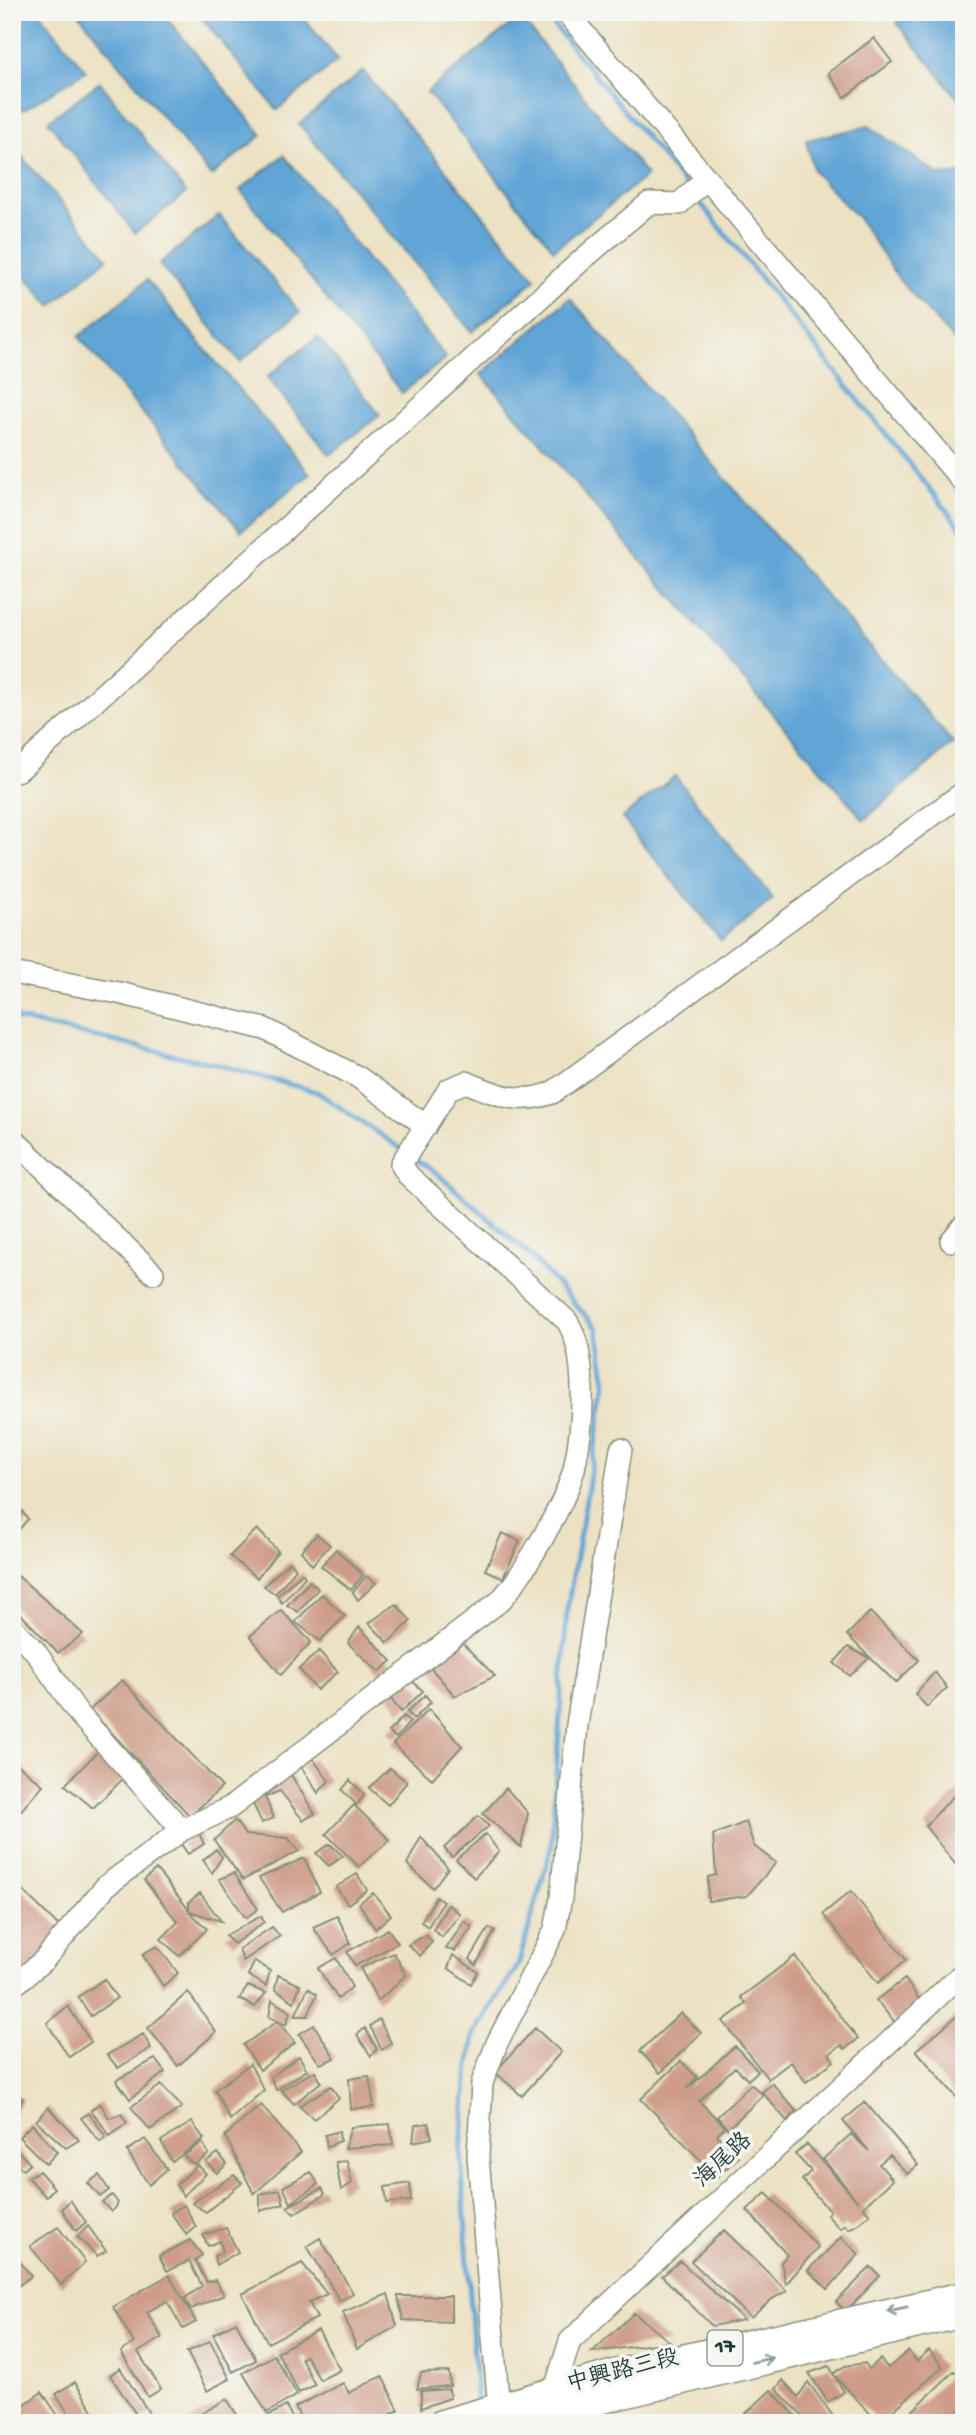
<svg xmlns="http://www.w3.org/2000/svg" width="976" height="2435" viewBox="0 0 976 2435" font-family="'Gochi Hand','LXGW WenKai TC',sans-serif">
<style>
.water{fill:#61a5d6;stroke:#407185;stroke-width:2}
.lines{fill:none;stroke-linecap:round;stroke-linejoin:round}
.stream{stroke:#61a5d6;stroke-width:5}
.building{fill:#ce9c88}
.minor-casing{stroke:#86907c;stroke-width:24}
.major-casing{stroke:#86907c;stroke-width:29}
.minor{stroke:#fff;stroke-width:21}
.major{stroke:#fff;stroke-width:26}
.oneway{stroke:#8f9e9a}
.labels{text-anchor:middle;dominant-baseline:central;stroke-width:7;stroke-linejoin:round;paint-order:stroke}
.shield{fill:#f6f6f2;stroke:#60746d;stroke-width:2}
.shield-label{font-size:21px;font-weight:bold;fill:#1f3d34}
.street-label{font-size:23px;fill:#1f3d34;stroke:#f6f6f2}
</style>
<rect width="100%" height="100%" fill="#f6f6f2"/>
<filter id="ink" filterUnits="userSpaceOnUse"><feTurbulence type="fractalNoise" baseFrequency=".0143" numOctaves="2"/><feDisplacementMap in="SourceGraphic" scale="14" xChannelSelector="R" yChannelSelector="G"/><feConvolveMatrix kernelMatrix="1 2 1 2 8 2 1 2 1" color-interpolation-filters="sRGB"/></filter>
<filter id="wash" filterUnits="userSpaceOnUse"><feTurbulence type="fractalNoise" baseFrequency=".00686" numOctaves="4" result="noise"/><feDisplacementMap in="SourceGraphic" scale="28" xChannelSelector="R" yChannelSelector="G"/><feGaussianBlur stdDeviation="1.57" result="paint"/><feColorMatrix in="noise" values="0 0 0 0 0 0 0 0 0 0 0 0 0 0 0 0 0 1.4 0 .05"/><feComposite in="paint" operator="in"/></filter>
<g filter="url(#wash)">
<rect width="100%" height="100%" fill="#ece2c3"/>
<path class="water" d="M12,12H39L86,71L23,110L12,96Z
M77,12H162L262,135L211,176Z
M197,12H299L338,60L277,110Z
M911,12H964V106L897,23Z
M520,17L647,175L554,250L427,92Z
M363,71L536,279L472,332L299,124Z
M100,82L186,193L135,233L48,121Z
M869,126L939,175L964,173V352L901,282L858,218L814,172L806,140Z
M17,151L108,258L51,306L12,261V155Z
M284,155L446,358L402,393L240,190Z
M219,215L300,312L240,362L159,264Z
M147,280L310,474L241,531L79,337Z
M570,298L953,743L864,820L481,374Z
M318,337L380,415L329,455L267,377Z
M675,776L773,899L721,941L622,818Z"/>
<g class="lines">
<path class="stream" d="M543,12L688,188
M694,195L964,532
M12,1018L214,1064L317,1092L403,1150
M411,1156L439,1175L530,1255L597,1328L606,1382L567,1610L551,1849L518,1966L474,2034L465,2094L461,2154L477,2406"/>
</g>
<g id="blocks">
<path class="building" d="M874,38L892,62L845,97L828,73Z
M15,1503L28,1519L12,1538V1505Z
M257,1529L278,1551L257,1578L230,1556Z
M502,1533L520,1541L503,1578L485,1570Z
M317,1534L330,1545L312,1565L301,1551Z
M336,1549L363,1575L351,1590L321,1566Z
M290,1561L296,1569L275,1594L264,1586Z
M302,1573L305,1577L282,1603L277,1596Z
M18,1576L83,1634L58,1653L12,1605V1583Z
M366,1576L376,1583L358,1600L353,1592Z
M310,1581L318,1589L298,1612L287,1605Z
M322,1594L345,1616L320,1641L295,1622Z
M396,1604L411,1621L388,1643L369,1623Z
M281,1610L311,1642L281,1675L250,1636Z
M870,1612L919,1660L896,1683L847,1635Z
M359,1627L392,1661L379,1672L348,1643Z
M459,1640L495,1676L455,1696L429,1666Z
M848,1647L869,1658L850,1676L834,1663Z
M319,1651L338,1672L317,1690L299,1669Z
M935,1672L947,1688L927,1707L915,1694Z
M408,1677L423,1691L401,1712L387,1694Z
M122,1680L222,1787L190,1816L90,1710Z
M425,1695L431,1702L414,1719L407,1712Z
M429,1709L462,1746L432,1779L393,1744Z
M404,1716L410,1722L396,1738L388,1732Z
M103,1746L129,1773L93,1808L65,1785Z
M313,1759L329,1781L318,1793L300,1765Z
M12,1760L43,1785L12,1821Z
M390,1768L407,1782L388,1805L369,1788Z
M288,1770L315,1814L303,1820L280,1791L265,1797L274,1818L262,1823L247,1791Z
M350,1780L364,1795L357,1805L342,1790Z
M962,1787L964,1789V1875L925,1826Z
M506,1788L528,1813L521,1847L483,1814Z
M354,1805L390,1840L359,1867L326,1834Z
M478,1816L489,1826L452,1857L444,1848Z
M235,1820L245,1835L288,1838L299,1851L243,1880L214,1840Z
M746,1822L754,1846L776,1863L747,1896L708,1901V1877L716,1875L713,1835Z
M198,1831L204,1844L188,1854L181,1844Z
M486,1834L499,1852L474,1878L456,1859Z
M421,1837L448,1868L433,1888L407,1864Z
M330,1844L343,1856L329,1866L316,1853Z
M216,1849L222,1857L212,1873L203,1860Z
M304,1858L320,1892L282,1912L259,1878Z
M156,1869L189,1910V1902L200,1893L221,1921L189,1911L207,1929L179,1956L161,1939L178,1922L144,1880Z
M234,1873L258,1909L246,1918L219,1879Z
M357,1874L367,1890L348,1904L336,1887Z
M12,1880L65,1932L24,1973L12,1961Z
M851,1891L906,1960L878,1983L823,1914Z
M373,1893L391,1915L375,1929L359,1903Z
M436,1897L443,1901L428,1927L421,1922Z
M448,1905L460,1914L442,1937L433,1930Z
M261,1916L264,1922L234,1944L225,1936Z
M337,1916L351,1943L333,1955L313,1927Z
M464,1921L472,1927L455,1951L446,1949Z
M272,1927L280,1936L243,1961L239,1949Z
M489,1928L495,1931L476,1965L470,1959Z
M388,1929L398,1943L355,1966L347,1952Z
M426,1935L432,1942L420,1956L408,1945Z
M157,1946L178,1973L163,1986L142,1954Z
M394,1953L406,1975L378,2001L360,1968Z
M453,1955L478,1972L471,1984L448,1968Z
M795,1956L858,2039L845,2049L842,2045L829,2054L834,2061L806,2082L791,2062L768,2079L723,2021L746,2004L741,1997Z
M336,1958L352,1987L338,1999L318,1968Z
M255,1961L270,1971L266,1986L248,1975Z
M278,1975L300,1985L294,2002L275,1989Z
M104,1979L117,1998L91,2016L78,1997Z
M905,1979L923,2005L897,2025L876,2000Z
M248,1986L266,1993L255,2007L239,1999Z
M308,1988L317,1994L308,2016H295Z
M188,1992L216,2032L178,2066L148,2028Z
M272,2000L290,2012L286,2025L269,2017Z
M68,2006L91,2042L69,2057L47,2023Z
M964,2010V2106L916,2050Z
M681,2013L701,2033L660,2073L640,2051Z
M379,2019L391,2043L382,2050L370,2026Z
M278,2021L295,2043L260,2070L243,2045Z
M314,2025L335,2058L320,2064L299,2034Z
M365,2028L377,2049L371,2056L357,2035Z
M535,2028L561,2052L522,2096L495,2072Z
M143,2034L151,2048L118,2068L107,2055Z
M735,2046L758,2071L748,2080L735,2067L699,2101L725,2127L717,2135L738,2157L717,2177L641,2099L681,2061L697,2077L687,2089Z
M299,2056L307,2070L276,2090L271,2077Z
M155,2059L165,2072L130,2099L116,2080Z
M250,2064L264,2090L230,2120L215,2090Z
M315,2071L321,2082L294,2104L281,2090Z
M369,2076L374,2107L351,2109L349,2079Z
M772,2083L797,2112L787,2121L762,2092Z
M751,2084L763,2095L728,2129L717,2117Z
M161,2085L182,2107L150,2130L131,2107Z
M331,2086L339,2098L314,2119L299,2106Z
M12,2093L23,2099L14,2114L12,2113Z
M865,2102L918,2165L907,2174L890,2155L879,2164L893,2180L863,2207L870,2214L857,2225L849,2229L845,2225L840,2229L827,2215L830,2211L802,2180L811,2171L795,2154L807,2144L858,2202L823,2159L851,2134L869,2151L843,2121Z
M100,2103L109,2118L121,2114L127,2123L110,2136L91,2110Z
M261,2105L301,2152L254,2194L225,2136Z
M48,2107L79,2140L66,2148L36,2121Z
M89,2113L106,2137L100,2142L81,2118Z
M192,2122L204,2139L172,2162L161,2141Z
M428,2123L432,2138L413,2142L415,2125Z
M32,2124L57,2152L46,2164L19,2137Z
M390,2124L393,2145L345,2148L351,2127Z
M339,2131L340,2141L327,2147L325,2135Z
M145,2139L167,2169L149,2185L127,2151Z
M202,2142L209,2154L194,2165L184,2156Z
M12,2144L30,2164L23,2170L12,2160Z
M218,2153L227,2164L217,2173L206,2162Z
M347,2161L352,2183L341,2190L336,2162Z
M198,2165L206,2174L183,2196L176,2185Z
M39,2171L54,2188L46,2197L28,2177Z
M311,2172L318,2184L291,2203L283,2187Z
M99,2175L109,2190L100,2197L88,2183Z
M234,2175L242,2183L206,2212L192,2203Z
M410,2183L411,2201L387,2203L385,2187Z
M322,2188L325,2194L294,2214L287,2207Z
M280,2190L284,2204L260,2211V2194Z
M766,2193L818,2247L786,2284L781,2262L787,2255L747,2210Z
M112,2195L118,2203L111,2212L102,2202Z
M70,2200L86,2222L76,2231L62,2209Z
M184,2205L196,2227L187,2235L171,2213Z
M88,2226L106,2251L97,2256L77,2236Z
M58,2227L85,2262L61,2285L30,2246Z
M226,2228L238,2252L216,2265L214,2256L223,2252L220,2241L208,2246L203,2235Z
M724,2230L787,2291L772,2299L751,2318L691,2261Z
M841,2237L859,2254L828,2289L808,2270Z
M320,2238L353,2293L340,2301L307,2246Z
M190,2240L202,2255L195,2260L207,2282L215,2280L224,2295L191,2309L184,2299L202,2286L189,2261L167,2271L159,2256Z
M12,2251L31,2276L12,2291Z
M680,2261L744,2320L712,2326L662,2276Z
M302,2263L327,2294L309,2302L317,2318L268,2343L242,2294Z
M871,2267L880,2276L846,2311L836,2302Z
M169,2275L196,2322L183,2329L167,2301L147,2312L162,2338L138,2352L161,2389L148,2397L121,2352L134,2343L113,2307Z
M388,2294L397,2326L357,2349L343,2312Z
M398,2296H451V2322L403,2320Z
M634,2313L670,2342L592,2352Z
M236,2322L256,2360L233,2372L213,2334Z
M318,2330L340,2370L320,2380L306,2356L301,2358L315,2385L299,2393L277,2352Z
M210,2341L230,2379L207,2391L187,2352Z
M929,2350L943,2367L879,2423L833,2374L845,2366L865,2363L869,2369L880,2359L888,2368L908,2351L917,2361Z
M274,2355L297,2395L267,2413L243,2373Z
M829,2366L844,2392L828,2402L809,2373Z
M120,2368L149,2413L139,2419L110,2375Z
M954,2371L964,2380V2404L949,2423H911L905,2418Z
M449,2372L450,2386L417,2389L421,2373Z
M382,2376L399,2410L374,2423H303L295,2407L343,2383L349,2393Z
M783,2380L798,2397L808,2382L838,2423H824L819,2419L810,2423L776,2389Z
M75,2382L101,2423H75L56,2394Z
M449,2389L450,2398L421,2408V2391Z
M771,2390L802,2423H735L754,2406Z
M42,2392L63,2423H32L21,2407Z
M227,2399L242,2423H187L201,2414Z
M286,2406L295,2423H254L277,2411Z
M18,2410L27,2423H12V2414Z"/>
</g>
</g>
<g filter="url(#ink)">
<use href="#blocks" fill-opacity="0" stroke="#86907c" stroke-width="2"/>
<g class="lines">
<g class="minor-casing">
<path id="minor" d="M566,12L964,483
M12,771L19,770L583,259L649,203L679,204L707,178
M12,973L119,993L265,1029L358,1077L426,1126
M12,1138L153,1273
M951,1241L964,1225
M12,1627L35,1651L78,1713L182,1830L106,1886L44,1960L12,1987
M182,1830L231,1807L500,1601C524,1574 565,1504 574,1469C583,1430 589,1355 567,1321L408,1175L401,1164L449,1089L466,1082C497,1095 519,1105 552,1093L964,792
M500,2422L478,2156L482,2083L497,2043L555,1930L561,1898L577,1725L621,1449
M584,2423L563,2407L555,2389L570,2341L964,1972"/>
</g>
<g class="major-casing">
<path id="major" d="M442,2423L611,2374L964,2295
M506,2423L964,2314"/>
</g>
<use href="#minor" class="minor"/>
<use href="#major" class="major"/>
</g>
<defs><path id="oneway-shaft" d="M-6 0H5M1.5-3L5.5 0L1.5 3" fill="none" stroke-width="1.6" stroke-linecap="round" stroke-linejoin="round" transform="scale(1.75)"/></defs>
<g class="oneway">
<use href="#oneway-shaft" transform="translate(897 2309) rotate(168)"/>
<use href="#oneway-shaft" transform="translate(762 2360) rotate(-13)"/>
</g>
</g>
<g class="labels">
<rect class="shield" x="707.5" y="2330.5" width="35" height="35" rx="5"/>
<g class="shield-label">
<text x="725" y="2348">17</text>
</g>
<g class="street-label">
<text transform="translate(724 2161) rotate(-43)">海尾路</text>
<text transform="translate(623 2372) rotate(-14)">中興路三段</text>
</g>
</g>
<rect width="976" height="2435" fill="none" stroke="#f6f6f2" stroke-width="42"/>
</svg>
